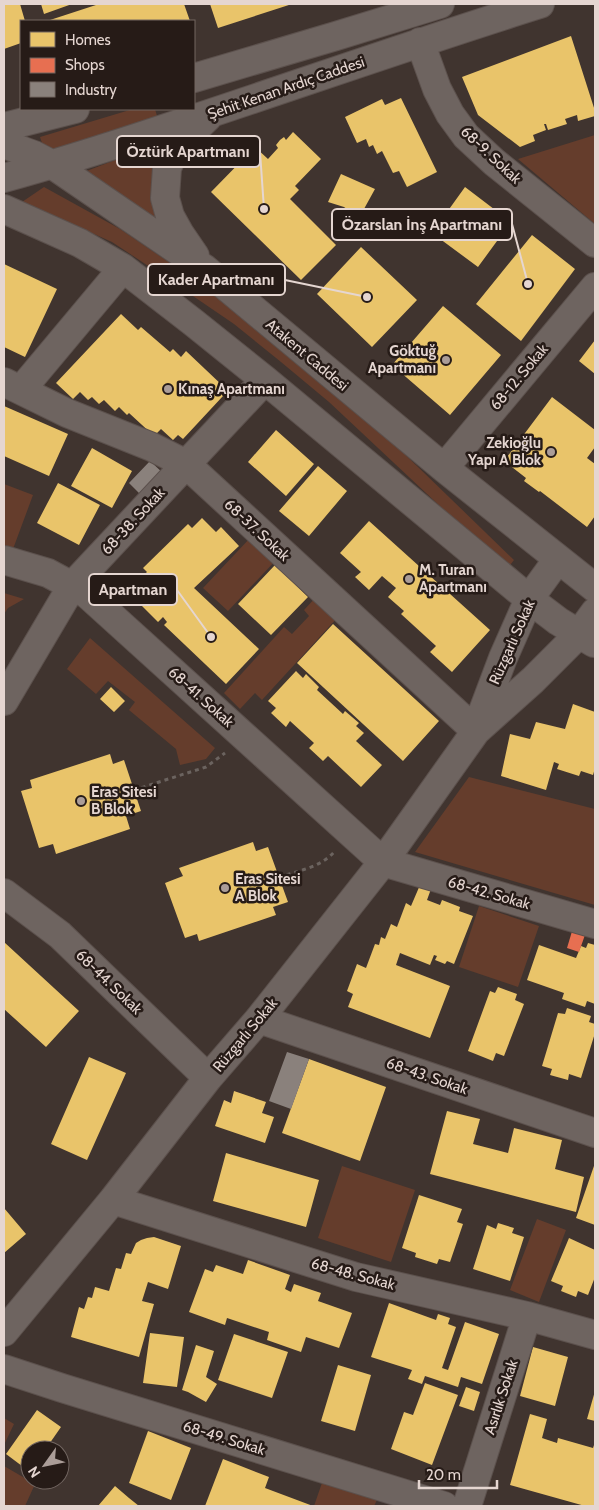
<svg xmlns="http://www.w3.org/2000/svg" width="599" height="1510" viewBox="0 0 599 1510" font-family="Cabin,sans-serif">
<style>
.green{fill:#653d2c}
.homes{fill:#e9c46a}
.shops{fill:#e76f51}
.industry{fill:#8a817c}
.lines{fill:none;stroke-linecap:round;stroke-linejoin:round}
.minor-casing{stroke:#5c514d;stroke-width:30}
.path{stroke:#6b635f;stroke-width:3;stroke-dasharray:4 4;stroke-linecap:butt}
.minor{stroke:#6e6460;stroke-width:28}
.poi-dot{fill:#ab9d98;stroke:#261b17;stroke-width:2}
.labels{text-anchor:middle;dominant-baseline:central;stroke-width:5;stroke-linejoin:round;paint-order:stroke}
.street-label{font-size:15px;fill:#e5d6d1;stroke:#261b17}
.poi-label{font-size:15px;font-weight:bold;fill:#e5d6d1;stroke:#261b17;text-anchor:start}
.leader{fill:none;stroke:#e5d6d1;stroke-width:2}
.callout-dot{fill:#e5d6d1;stroke:#261b17;stroke-width:2}
.callout{fill:#261b17;stroke:#e5d6d1;stroke-width:2}
.callout-label{font-size:16px;text-anchor:middle;font-weight:bold;fill:#e5d6d1}
</style>
<rect width="100%" height="100%" fill="#40342f"/>
<path class="green" d="M133,109H155L157,116L46,155L40,137Z
M595,135V224L518,159Z
M162,142L154,180L157,228L84,172Z
M44,187L120,229L223,299L386,436L514,560L507,569L329,402L281,362L234,324L168,279L112,242L22,202Z
M4,484L33,495L13,549L4,546Z
M251,537L276,560L228,611L203,588Z
M4,593L24,599L8,608L4,614Z
M316,597L338,617L262,700L255,693L240,709L224,693L284,627L292,634L309,616L304,610Z
M90,638L215,748L206,759L180,765L176,749L129,710L135,702L108,681L96,694L67,669Z
M469,777L595,809V905L415,852Z
M479,906L539,926L518,987L459,967Z
M342,1166L415,1190L391,1262L318,1238Z
M537,1219L566,1230L539,1302L510,1290Z
M4,1418L14,1424L4,1445Z
M4,1466L35,1484L25,1506H4Z
M323,1480L378,1498L374,1506H314Z"/>
<path class="homes" d="M4,4H20L25,21H21V43L4,49Z
M41,4H72L44,14Z
M99,4H184L190,21H50V20Z
M210,4H292L218,28Z
M571,36L595,111V116L578,121L577,115L565,119L567,124L548,130L546,124H544L546,130L533,135L535,141L520,147L478,115L462,77Z
M401,98L437,172L407,187L399,171L393,173L382,151L377,154L373,145L369,147L366,139L357,143L345,117L382,99L385,105Z
M293,132L321,159L295,186L299,190L290,199L336,245L301,280L211,192L255,147L268,159L278,148L276,145L280,140L284,137L286,140Z
M341,174L375,189L359,218L344,207L328,202Z
M465,187L511,222L478,267L432,233Z
M532,235L575,269L521,341L476,304Z
M361,247L417,300L372,347L317,294Z
M4,264L57,289L25,357L4,347Z
M443,306L501,355L450,415L392,365Z
M121,314L138,330L141,327L170,352L173,349L181,357L186,351L224,387L219,392L223,396L183,439L178,435L173,440L161,429L154,436L129,413L127,415L119,407L115,411L104,400L99,404L92,397L88,400L80,392L73,399L56,383Z
M595,340V374L579,361Z
M552,397L595,430V447L587,458L595,464V516L587,527L540,491L539,492L524,481L526,478L504,461Z
M4,406L68,434L49,476L4,456Z
M276,430L314,464L286,496L248,462Z
M92,448L132,471L112,508L71,486Z
M318,466L347,491L309,536L279,511Z
M58,483L100,505L79,545L37,523Z
M202,518L216,532L221,527L239,546L194,588L259,649L226,684L164,625L167,622L163,617L158,622L140,604L147,597L134,584L147,572L143,568L188,524L192,528Z
M369,521L490,630L452,672L430,652L436,646L401,614L404,611L388,597L396,588L382,576L369,590L355,577L361,572L340,553Z
M275,565L308,597L271,635L238,604Z
M333,624L439,721L403,761L297,663Z
M296,671L303,678L306,674L319,687L317,690L343,714L345,711L359,723L356,726L364,733L356,741L382,765L361,787L328,756L323,761L309,748L314,743L290,721L286,727L271,713L276,708L268,701Z
M111,687L125,701L114,712L100,699Z
M573,704L595,712V768L593,775L581,771L579,776L557,769L559,764L554,762L546,790L501,776L510,734L530,739L536,722L565,729Z
M110,754L113,764L124,760L141,811L126,816L130,829L56,854L53,844L39,848L21,791L32,788L30,780Z
M253,842L256,851L268,847L288,902L273,907L276,915L199,941L197,934L185,938L165,883L183,876L179,868Z
M420,885L431,889L427,900L440,905L442,900L460,907L459,911L473,916L454,964L447,961L445,964L435,960L437,956L434,955L430,965L400,953L396,965L450,986L430,1038L348,1007L353,994L347,991L357,964L366,968L375,944L379,945L381,937L385,939L391,924L397,927L406,903L411,906Z
M4,942L79,1011L46,1047L4,1009Z
M588,943L595,945V1004L587,1001L585,1007L562,999L564,993L527,980L539,945L576,958L581,946L586,948Z
M498,987L517,994L515,1000L524,1004L504,1056L496,1053L493,1061L468,1051L490,991L495,993Z
M567,1008L591,1016L589,1022L595,1024V1033L581,1078L569,1074L568,1080L550,1075L552,1069L542,1066L558,1013L565,1014Z
M89,1057L126,1073L87,1160L51,1144Z
M309,1059L386,1087L360,1161L282,1133Z
M234,1091L266,1102L262,1113L274,1117L265,1143L215,1126L224,1100L231,1103Z
M447,1111L480,1119L473,1144L508,1153L514,1128L562,1140L555,1169L584,1177L576,1212L430,1174Z
M226,1153L319,1180L306,1227L213,1201Z
M595,1163V1225L576,1218Z
M419,1195L462,1209L457,1222L463,1224L450,1262L439,1259L437,1264L415,1257L416,1253L402,1248Z
M4,1208L26,1234L4,1253Z
M498,1223L514,1228L512,1233L524,1237L510,1281L473,1269L487,1225L496,1229Z
M154,1237L181,1246L168,1289L148,1282L142,1301L154,1304L139,1357L71,1337L79,1307L84,1309L88,1297L92,1298L95,1287L109,1291L116,1268L121,1269L126,1253L131,1254L136,1243L141,1240L147,1238Z
M569,1238L595,1250V1277L588,1295L578,1291L576,1297L561,1291L563,1286L551,1281Z
M248,1260L290,1275L285,1289L291,1292L294,1284L321,1293L318,1301L352,1313L339,1348L306,1337L301,1352L267,1340L269,1332L227,1318L225,1325L189,1312L205,1269L213,1272L216,1265L243,1274Z
M389,1303L436,1320L438,1314L450,1318L448,1324L456,1327L442,1368L448,1370L465,1322L499,1334L482,1384L461,1377L458,1387L425,1376L422,1384L408,1379L412,1370L371,1357Z
M150,1333L184,1337L177,1387L143,1383Z
M234,1334L288,1352L272,1398L218,1380Z
M196,1345L214,1351L206,1377L217,1384L206,1402L188,1392L182,1390Z
M533,1347L568,1357L555,1406L520,1396Z
M338,1365L371,1375L355,1431L321,1421Z
M425,1383L458,1395L432,1465L391,1449L404,1412L413,1415Z
M466,1387L480,1392L474,1411L459,1406Z
M595,1391V1421L587,1419Z
M37,1410L61,1427L45,1450H30V1472L6,1454Z
M530,1414L547,1419L542,1438L557,1443L558,1438L593,1448L595,1442V1506H585L510,1485Z
M148,1431L191,1448L171,1500L129,1483Z
M223,1459L269,1477L265,1488L313,1506H205Z
M115,1486L129,1498L139,1506H98Z"/>
<path class="shops" d="M573,928L586,932L579,952L567,948Z"/>
<path class="industry" d="M150,461L164,474L142,496L129,483Z
M287,1052L309,1059L291,1109L269,1101Z"/>
<g class="lines">
<g class="minor-casing">
<path id="minor" d="M420,42L437,89L450,114L466,136L494,162L595,243
M194,78L336,36L440,4
M4,127L75,109
M4,144L34,155L53,165L205,269L444,468L595,588
M4,178C59,163 112,146 166,128C291,87 415,43 540,4
M4,209L80,243L123,268L194,323L265,380L529,599L558,621L594,643
M195,256L180,234L170,216L165,198L167,168L174,152L184,140L208,117
M4,382L67,413L152,447L186,464L476,731
M21,390L123,268
M444,468L595,287
M4,560L48,573L87,594L383,862L595,924
M4,701L72,586L265,380
M477,727L503,658L529,599L558,559
M4,893L60,935L208,1078
M259,1019L595,1133
M113,1200L356,1277L527,1316L595,1335
M4,1332L113,1200L208,1078L259,1019L383,862L476,731L533,680L579,634L595,612
M4,1369L62,1388L444,1506
M467,1506L527,1316"/>
</g>
<path class="path" d="M134,790L206,767L225,753
M279,877C298,871 321,867 334,852"/>
<use href="#minor" class="minor"/>
</g>
<g class="poi-dot">
<circle cx="446" cy="360" r="5"/>
<circle cx="168" cy="389" r="5"/>
<circle cx="551" cy="452" r="5"/>
<circle cx="409" cy="579" r="5"/>
<circle cx="81" cy="801" r="5"/>
<circle cx="225" cy="888" r="5"/>
</g>
<g class="labels">
<g class="street-label">
<text transform="translate(286 88) rotate(-19)">Şehit Kenan Ardıç Caddesi</text>
<text transform="translate(491 155) rotate(43)">68-9. Sokak</text>
<text transform="translate(307 355) rotate(40)">Atakent Caddesi</text>
<text transform="translate(519 377) rotate(-50)">68-12. Sokak</text>
<text transform="translate(133 521) rotate(-47)">68-38. Sokak</text>
<text transform="translate(257 530) rotate(43)">68-37. Sokak</text>
<text transform="translate(512 642) rotate(-66)">Rüzgarlı Sokak</text>
<text transform="translate(201 697) rotate(42)">68-41. Sokak</text>
<text transform="translate(489 893) rotate(16)">68-42. Sokak</text>
<text transform="translate(109 982) rotate(44)">68-44. Sokak</text>
<text transform="translate(245 1035) rotate(-50)">Rüzgarlı Sokak</text>
<text transform="translate(427 1076) rotate(19)">68-43. Sokak</text>
<text transform="translate(353 1274) rotate(15)">68-48. Sokak</text>
<text transform="translate(501 1397) rotate(-72)">Asırlık Sokak</text>
<text transform="translate(224 1438) rotate(17)">68-49. Sokak</text>
</g>
<g class="poi-label">
<text x="436" y="351" text-anchor="end">Göktuğ<tspan x="436" dy="17">Apartmanı</tspan></text>
<text x="178" y="389">Kınaş Apartmanı</text>
<text x="541" y="443" text-anchor="end">Zekioğlu<tspan x="541" dy="17">Yapı A Blok</tspan></text>
<text x="419" y="570">M. Turan<tspan x="419" dy="17">Apartmanı</tspan></text>
<text x="91" y="792">Eras Sitesi<tspan x="91" dy="17">B Blok</tspan></text>
<text x="235" y="879">Eras Sitesi<tspan x="235" dy="17">A Blok</tspan></text>
</g>
</g>
<path class="leader" d="M264 209L260 152M528 284L512 224M367 297L285 280M211 637L177 590"/>
<g class="callout-dot">
<circle cx="264" cy="209" r="5"/>
<circle cx="528" cy="284" r="5"/>
<circle cx="367" cy="297" r="5"/>
<circle cx="211" cy="637" r="5"/>
</g>
<g class="callout">
<rect x="117" y="136" width="143" height="31" rx="5"/>
<rect x="332" y="209" width="180" height="31" rx="5"/>
<rect x="148" y="264" width="137" height="31" rx="5"/>
<rect x="89" y="574" width="88" height="31" rx="5"/>
</g>
<g class="callout-label">
<text x="188" y="157">Öztürk Apartmanı</text>
<text x="422" y="230">Özarslan İnş Apartmanı</text>
<text x="216" y="285">Kader Apartmanı</text>
<text x="133" y="595">Apartman</text>
</g>
<rect width="599" height="1510" fill="none" stroke="#e5d6d1" stroke-width="10"/>
<rect x="20" y="20" width="175" height="90" fill="#261b17" stroke="#726661"/>
<rect x="30" y="32" width="25" height="15" fill="#e9c46a" stroke="#726661"/>
<text x="65" y="45" font-size="15" fill="#e5d6d1">Homes</text>
<rect x="30" y="58" width="25" height="15" fill="#e76f51" stroke="#726661"/>
<text x="65" y="70" font-size="15" fill="#e5d6d1">Shops</text>
<rect x="30" y="82" width="25" height="15" fill="#8a817c" stroke="#726661"/>
<text x="65" y="95" font-size="15" fill="#e5d6d1">Industry</text>
<g transform="translate(45 1465) rotate(237)"><circle r="24" fill="#261b17" stroke="#726661"/>
<path d="M0-4L9 19L0 12L-9 19Z" fill="#ab9d98"/>
<text y="-8" font-size="14" font-weight="bold" text-anchor="middle" fill="#e5d6d1">N</text>
</g>
<path d="M419 1480v8h78v-8" fill="none" stroke="#e5d6d1" stroke-width="2.5"/>
<text x="426" y="1480" font-size="15" fill="#e5d6d1" stroke="#261b17" stroke-width="4" paint-order="stroke">20 m</text>
</svg>
